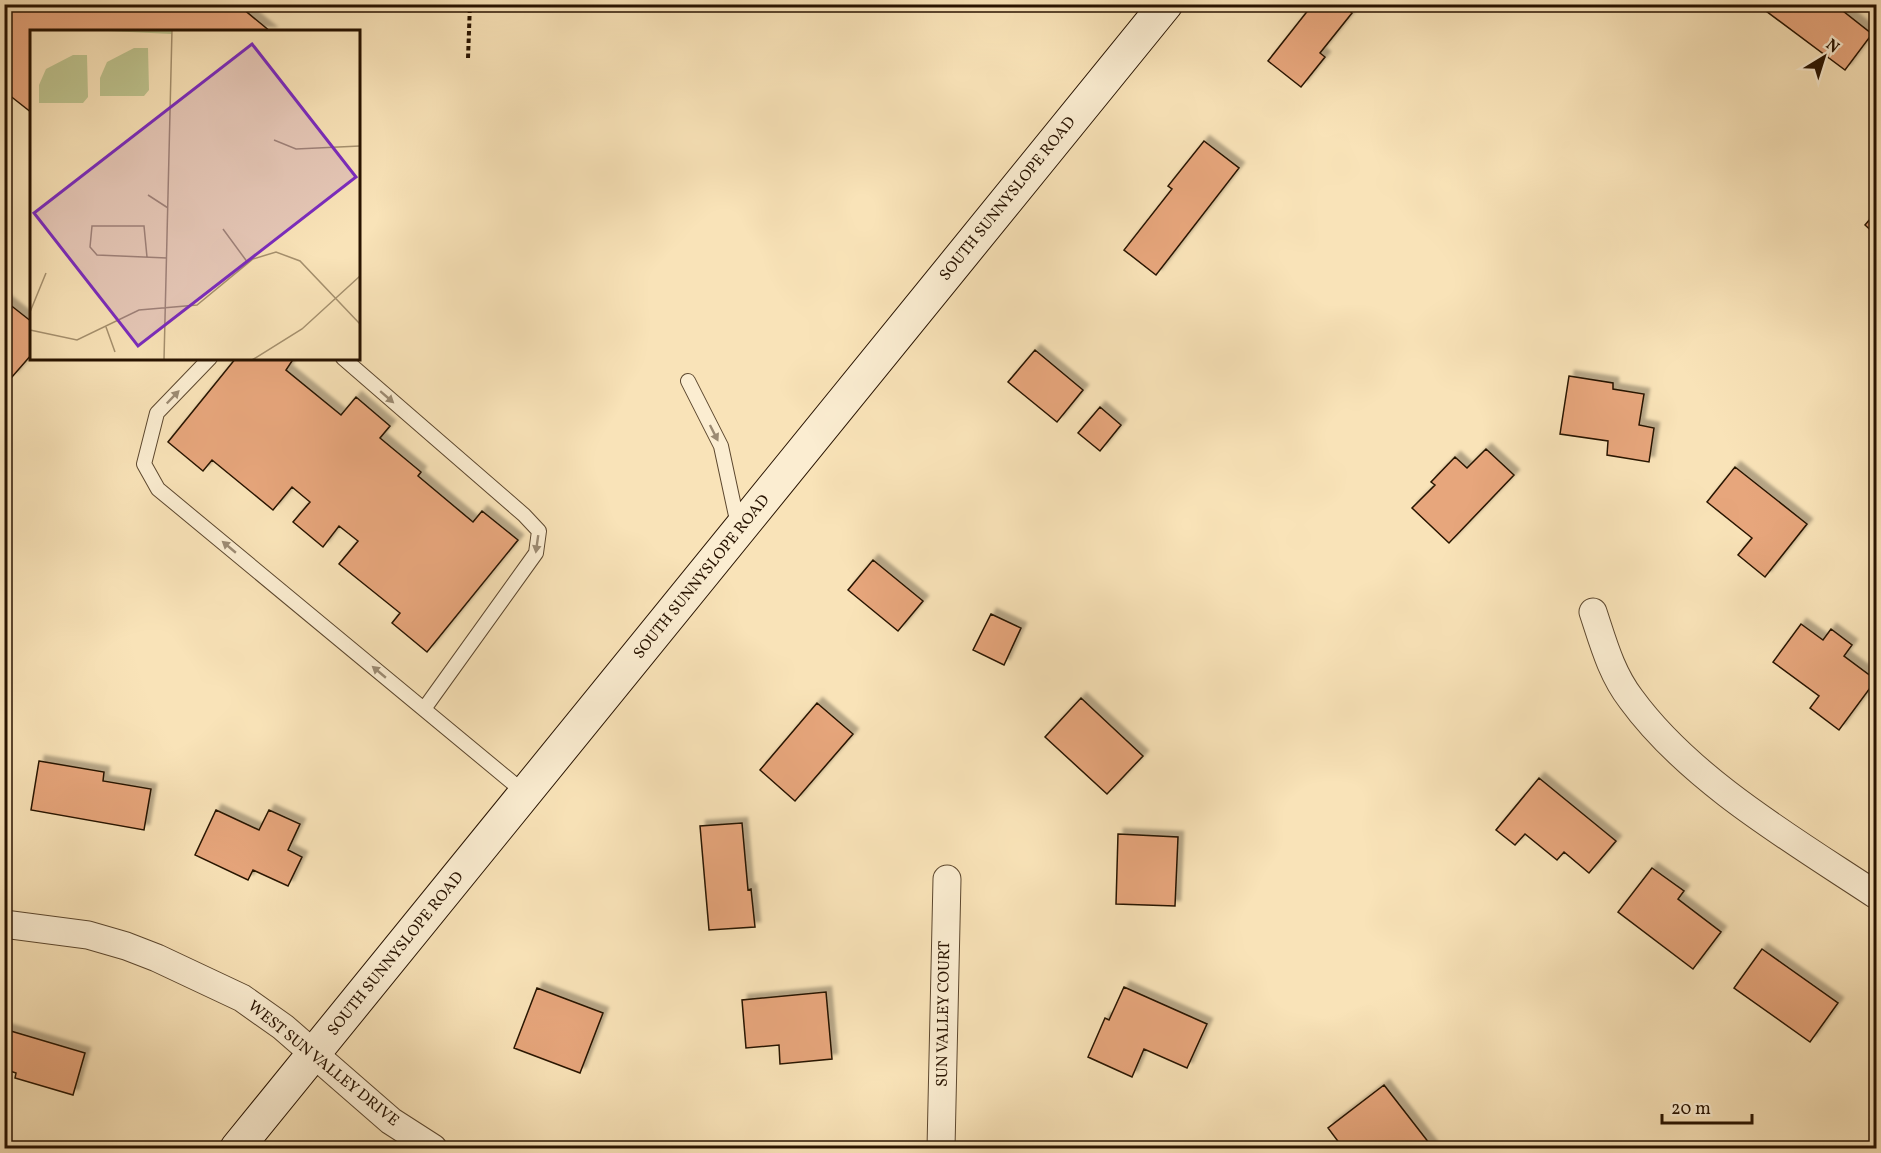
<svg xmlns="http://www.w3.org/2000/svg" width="1881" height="1153" viewBox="0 0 1881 1153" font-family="Vollkorn,serif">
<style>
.building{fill:#e7a67c;stroke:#281300;stroke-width:1.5;filter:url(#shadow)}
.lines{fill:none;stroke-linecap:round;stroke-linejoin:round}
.lane-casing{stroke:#5c472e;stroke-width:16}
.street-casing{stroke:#5c472e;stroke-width:29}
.secondary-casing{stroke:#281300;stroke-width:35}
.path{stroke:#281300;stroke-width:4;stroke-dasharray:4.5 3;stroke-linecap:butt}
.lane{stroke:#fbedd1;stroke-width:14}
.street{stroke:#fbedd1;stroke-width:27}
.secondary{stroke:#fbedd1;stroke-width:33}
.oneway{fill:#9c8b73}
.labels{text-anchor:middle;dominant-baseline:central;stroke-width:4.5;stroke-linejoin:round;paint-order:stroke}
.street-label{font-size:16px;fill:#281300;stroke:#fbedd1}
.inset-road{fill:none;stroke:#a5906e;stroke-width:1.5}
.view{fill:#7b2cbf;fill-opacity:0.15;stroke:#7b2cbf;stroke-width:3}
.inset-edge{fill:none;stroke:#281300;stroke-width:3}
</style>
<defs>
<filter id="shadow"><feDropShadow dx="5.5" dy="-5.5" stdDeviation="1.5" flood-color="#0004"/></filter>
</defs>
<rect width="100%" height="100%" fill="#f9e3b8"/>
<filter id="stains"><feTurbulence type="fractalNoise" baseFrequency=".00333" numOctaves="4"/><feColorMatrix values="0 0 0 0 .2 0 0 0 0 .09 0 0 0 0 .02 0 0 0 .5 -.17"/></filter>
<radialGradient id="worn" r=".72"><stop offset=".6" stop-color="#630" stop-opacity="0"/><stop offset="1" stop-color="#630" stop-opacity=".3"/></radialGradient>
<path class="building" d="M4,4H237L271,32H32V113L4,91Z
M1313,4H1342L1352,13L1320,53L1325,57L1301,87L1268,61Z
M1765,4H1834L1872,34L1845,70L1762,8Z
M1204,141L1239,168L1156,275L1124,250L1172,189L1168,186Z
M1876,212V235L1865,225Z
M4,300L32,322V354L12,377L4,371Z
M1035,350L1083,390L1057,422L1008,382Z
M236,358H294L286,370L341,415L356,397L390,426L380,438L421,472L418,476L473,522L482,511L518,540L427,652L392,623L400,613L339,564L358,541L339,526L323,547L293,522L310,502L292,487L273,510L212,460L203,471L168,442Z
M1569,376L1613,383V389L1644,394L1639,425L1654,428L1649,462L1607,455L1608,441L1560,434Z
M1100,407L1121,425L1100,451L1078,433Z
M1486,449L1514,475L1449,543L1412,508L1435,485L1431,482L1455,457L1467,468Z
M1735,467L1807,524L1765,577L1738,555L1752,538L1707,502Z
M873,560L923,601L898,631L848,590Z
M991,614L1021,628L1004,665L973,650Z
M1801,624L1823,640L1831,629L1852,645L1844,656L1876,680L1839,730L1810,708L1819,696L1773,662Z
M1081,698L1143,756L1107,794L1045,737Z
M817,703L853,734L795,801L760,770Z
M39,761L104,772L103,781L151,789L144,830L31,810Z
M1539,778L1616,841L1589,873L1564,852L1557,860L1525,834L1515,845L1496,830Z
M216,810L259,830L269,810L300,824L288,850L302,857L288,886L253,870L248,880L195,855Z
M742,823L748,890L751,889L755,927L709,930L700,826Z
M1118,834L1178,837L1175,906L1116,904Z
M1652,868L1684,891L1678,899L1721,932L1693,969L1618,912Z
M1762,949L1838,1003L1810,1042L1734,988Z
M1124,987L1207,1024L1187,1068L1144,1049L1132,1077L1088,1057L1105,1018L1109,1020Z
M537,988L603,1013L580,1073L514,1048Z
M826,992L832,1059L780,1064L779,1045L746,1048L742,1000Z
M4,1029L85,1053L73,1095L15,1078L16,1073L4,1069Z
M1384,1085L1433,1148H1343L1328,1128Z"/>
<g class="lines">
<g class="lane-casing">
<path id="lane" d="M210,358L157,413L144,464L158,489L525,793
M343,358L524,515L539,531L536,553L424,709
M688,381L721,446L738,525"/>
</g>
<g class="street-casing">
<path id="street" d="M1593,612C1603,642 1611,673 1631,699C1690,780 1793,840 1876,895
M4,924L88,935L126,946L157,958L242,998L283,1027L391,1121L433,1148
M941,1148L947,879"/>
</g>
<g class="secondary-casing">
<path id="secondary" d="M237,1148L1166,4"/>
</g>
<path class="path" d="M468,58L470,4"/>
<use href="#lane" class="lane"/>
<use href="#street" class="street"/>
<use href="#secondary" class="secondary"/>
</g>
<defs><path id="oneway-solid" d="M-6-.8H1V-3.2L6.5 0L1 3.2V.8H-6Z" transform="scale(1.5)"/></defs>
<g class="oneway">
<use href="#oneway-solid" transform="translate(173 397) rotate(-46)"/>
<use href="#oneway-solid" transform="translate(387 397) rotate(41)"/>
<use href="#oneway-solid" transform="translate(714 433) rotate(63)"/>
<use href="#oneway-solid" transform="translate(537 544) rotate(98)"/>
<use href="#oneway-solid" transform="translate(229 547) rotate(-140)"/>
<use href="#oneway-solid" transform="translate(379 672) rotate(-140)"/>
</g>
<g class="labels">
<g class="street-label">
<text transform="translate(1008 199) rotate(-51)">SOUTH SUNNYSLOPE ROAD</text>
<text transform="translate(702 577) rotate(-51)">SOUTH SUNNYSLOPE ROAD</text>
<text transform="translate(396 954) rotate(-51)">SOUTH SUNNYSLOPE ROAD</text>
<text transform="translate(944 1014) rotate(-89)">SUN VALLEY COURT</text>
<text transform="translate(323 1064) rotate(39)">WEST SUN VALLEY DRIVE</text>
</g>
</g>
<g transform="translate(30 30)">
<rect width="330" height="330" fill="#f9e3b8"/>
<path d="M57,0H142V4ZM104,18H118L119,60L114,66H70V48L77,32ZM43,25H57L58,67L53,73H9V55L16,39Z" fill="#bec48f"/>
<path class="inset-road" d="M134,0H320M244,110L266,119L330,116M118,165L138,178M193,199L218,233M117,227L114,196H62L60,217L67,225L137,228M0,282L16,243M76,297L85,322M0,300L47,310L109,280L167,275L223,229L246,222L270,231L330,294M134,330L142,0M222,330L272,299L330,246"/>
<path class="view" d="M222,14L326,147L108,316L4,183Z"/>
<rect width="330" height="330" class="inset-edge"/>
</g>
<rect width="1881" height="1153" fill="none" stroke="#f9e3b8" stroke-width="24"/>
<rect x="6" y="6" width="1869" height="1141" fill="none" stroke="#281300" stroke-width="3"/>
<rect x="12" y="12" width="1857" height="1129" fill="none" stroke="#281300" stroke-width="1.5"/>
<g transform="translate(1824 57) rotate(38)" stroke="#fbedd1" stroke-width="4.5" paint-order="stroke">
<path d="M0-4.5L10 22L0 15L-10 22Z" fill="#281300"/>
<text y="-9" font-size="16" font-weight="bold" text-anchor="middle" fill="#281300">N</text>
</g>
<path d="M1662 1114v9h90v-9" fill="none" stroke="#281300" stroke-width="3"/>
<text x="1671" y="1114" font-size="18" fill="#281300" stroke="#fbedd1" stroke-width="4.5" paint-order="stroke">20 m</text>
<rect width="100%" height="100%" filter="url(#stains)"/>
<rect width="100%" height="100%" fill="url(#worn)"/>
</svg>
